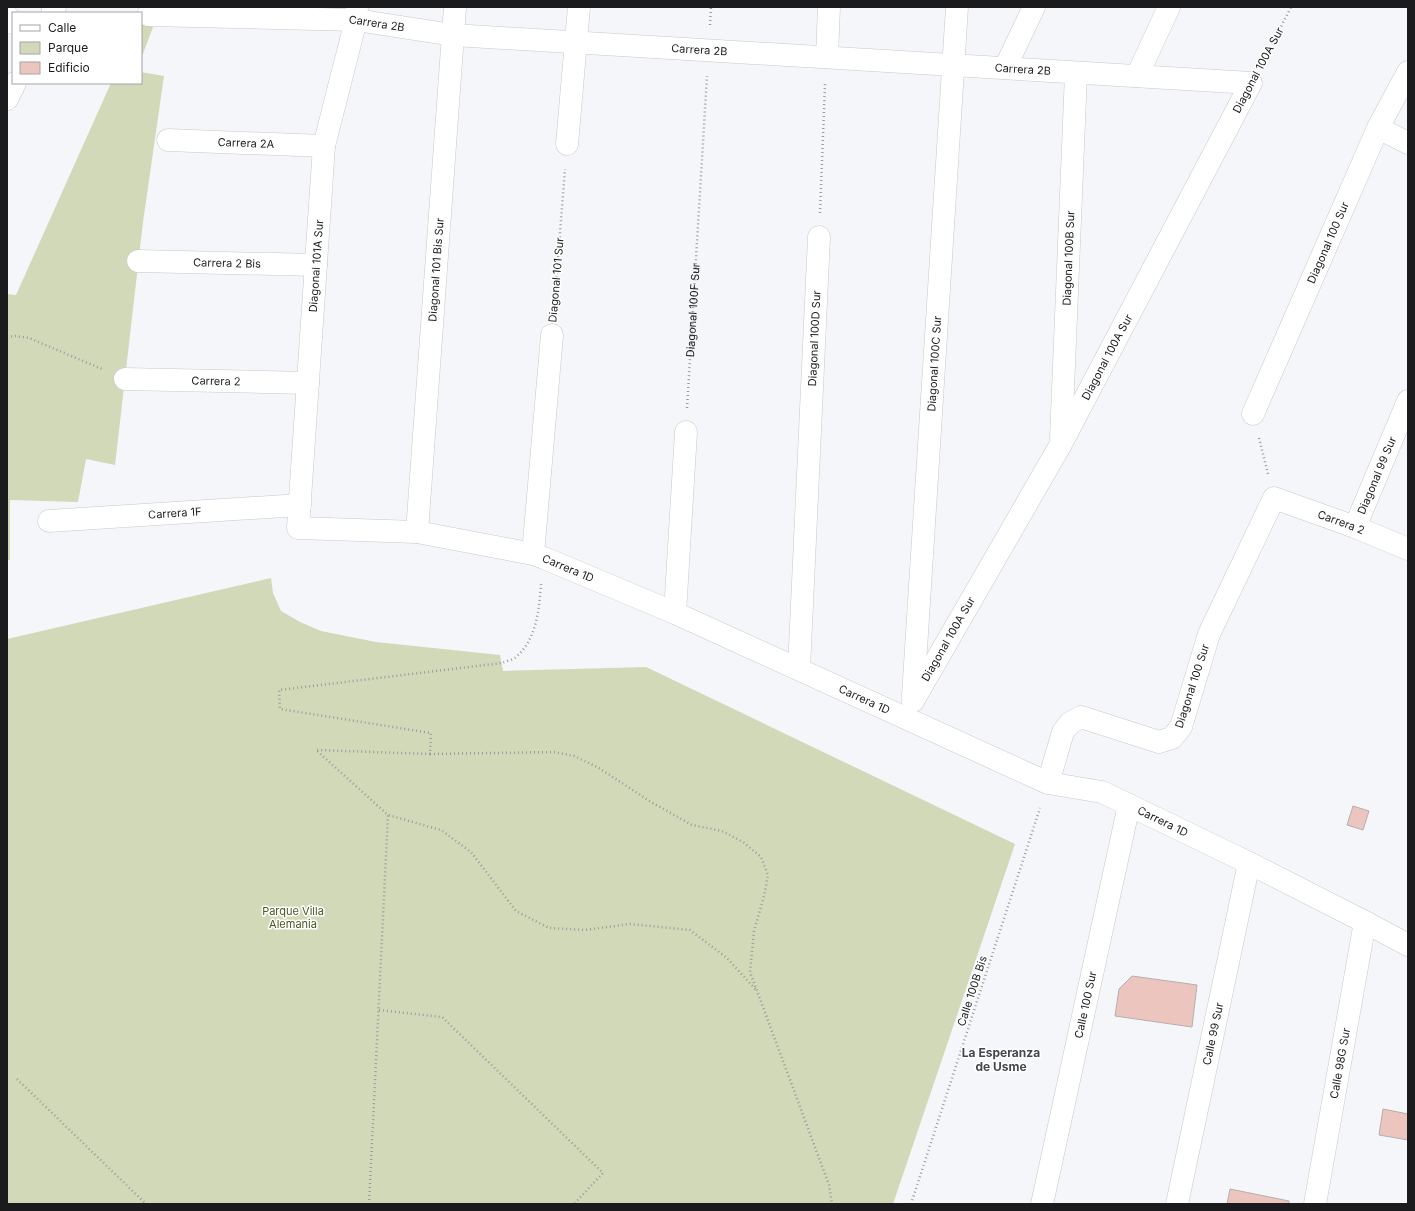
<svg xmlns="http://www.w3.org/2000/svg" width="1415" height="1211" viewBox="0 0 1415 1211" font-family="Inter,sans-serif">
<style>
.green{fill:#d1d9b8}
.building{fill:#edc5bf;stroke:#b4afae}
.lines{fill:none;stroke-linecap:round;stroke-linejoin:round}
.minor-casing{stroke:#c6c8cc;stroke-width:23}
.path{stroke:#9a9b9e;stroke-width:2.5;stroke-dasharray:1 3;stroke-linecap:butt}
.minor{stroke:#fff;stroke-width:22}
.labels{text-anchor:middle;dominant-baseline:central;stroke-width:3;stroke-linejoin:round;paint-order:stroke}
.street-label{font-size:11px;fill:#1b1b1d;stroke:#fff}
.park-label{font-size:11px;fill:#4c5621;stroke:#fff}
.neighbourhood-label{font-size:12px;font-weight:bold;fill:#46474a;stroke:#fff}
</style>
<rect width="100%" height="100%" fill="#f4f6fa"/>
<path class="green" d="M141,22L153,27L141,59Z
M141,72L164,76L143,222L115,465L86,459L78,502L10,500V560H7V294L16,295L111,83H141Z
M271,578L273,593L281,611L300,622L321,631L376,642L500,655L503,671L646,667L1015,844L893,1204H7V639Z"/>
<path class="building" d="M1353,806L1369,811L1363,830L1347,825Z
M1132,976L1197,985L1192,1027L1115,1016L1119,989Z
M1383,1109L1408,1114V1140L1379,1135Z
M1230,1189L1289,1201V1204H1227Z"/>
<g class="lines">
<g class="minor-casing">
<g id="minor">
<path id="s2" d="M357,7L356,20L324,146L298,528L417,532L533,554L544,558L675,613L1048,783L1102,792L1129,805L1249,863L1365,922L1408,945"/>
<path d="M52,13L55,7"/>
<path id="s3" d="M148,15L356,20L453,35L1251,83L1061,444L913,701"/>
<path d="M7,16L13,23"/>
<path d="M827,57L829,7"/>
<path d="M1005,68L1034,7"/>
<path d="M1137,76L1169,7"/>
<path d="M7,99L15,83"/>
<path d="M1378,128L1408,143"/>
<path id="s4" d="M168,140L324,146"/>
<path d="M567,144L579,7"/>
<path id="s5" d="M138,261L316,265"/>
<path id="s6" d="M125,379L308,383"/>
<path id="s7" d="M1253,414L1378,128L1408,72"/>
<path id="s8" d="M1061,438L1076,74"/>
<path id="s9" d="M49,521L300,505"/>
<path id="s10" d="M1355,527L1408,401"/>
<path id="s11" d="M417,532L455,7"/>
<path d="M533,554L552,335"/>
<path d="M675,613L686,432"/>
<path id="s12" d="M799,669L819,237"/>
<path id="s13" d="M913,696L957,7"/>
<path id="s14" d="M1048,783L1063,732L1070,723L1081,717L1159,742L1172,738L1181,727L1209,634L1274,498L1355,527L1408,549"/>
<path id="s15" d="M1042,1204L1129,805"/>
<path id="s16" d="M1177,1204L1249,863"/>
<path id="s17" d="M1315,1204L1365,922"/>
</g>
</g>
<g class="path">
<path d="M710,25L711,7"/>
<path d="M1263,62L1291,7"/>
<path d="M820,213L825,84"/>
<path d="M554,309L565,169"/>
<path d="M7,337L15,336L29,338L102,369"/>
<path id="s1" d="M687,408L707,76"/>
<path d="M1259,438L1268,474"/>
<path d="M541,584C539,609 537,639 516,657C513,660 506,661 502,663L279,690L280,709L431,733L430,754L316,750L388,815L441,830L471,852L516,911L549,928L585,930L630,924L690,930L727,958L757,991"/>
<path d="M430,754L554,752L574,756L599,768L651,802L692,825L722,831L743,842L761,857L768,875L764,896L754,931L750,972L829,1185L832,1204"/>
<path d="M379,1010L442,1017L603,1173L574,1204"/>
<path d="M17,1079L146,1204"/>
<path d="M369,1204L388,815"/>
<path d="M911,1204L1040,808"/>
</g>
<use href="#minor" class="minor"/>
</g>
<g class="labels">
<g class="street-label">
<text stroke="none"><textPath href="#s3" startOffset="229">Carrera 2B</textPath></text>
<text stroke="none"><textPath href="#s3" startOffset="553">Carrera 2B</textPath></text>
<text stroke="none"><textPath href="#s3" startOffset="877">Carrera 2B</textPath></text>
<text transform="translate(1258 70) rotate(-62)">Diagonal 100A Sur</text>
<text stroke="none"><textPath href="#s4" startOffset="78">Carrera 2A</textPath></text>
<text stroke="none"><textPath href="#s7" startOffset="187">Diagonal 100 Sur</textPath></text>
<text stroke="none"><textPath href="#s8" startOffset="180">Diagonal 100B Sur</textPath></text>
<text stroke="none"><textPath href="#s5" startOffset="89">Carrera 2 Bis</textPath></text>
<text transform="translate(316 266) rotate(-86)">Diagonal 101A Sur</text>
<text stroke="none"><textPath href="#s11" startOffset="263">Diagonal 101 Bis Sur</textPath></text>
<text transform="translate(556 280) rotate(-85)">Diagonal 101 Sur</text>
<text stroke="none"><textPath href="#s1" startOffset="98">Diagonal 100F Sur</textPath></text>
<text stroke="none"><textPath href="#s12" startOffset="331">Diagonal 100D Sur</textPath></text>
<text transform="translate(1107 357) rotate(-62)">Diagonal 100A Sur</text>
<text stroke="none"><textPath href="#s13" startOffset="333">Diagonal 100C Sur</textPath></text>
<text stroke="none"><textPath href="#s6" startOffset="91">Carrera 2</textPath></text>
<text stroke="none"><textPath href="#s10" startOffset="56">Diagonal 99 Sur</textPath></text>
<text stroke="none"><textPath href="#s9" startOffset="126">Carrera 1F</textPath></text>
<text stroke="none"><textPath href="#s14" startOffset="506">Carrera 2</textPath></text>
<text stroke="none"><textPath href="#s2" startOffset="801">Carrera 1D</textPath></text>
<text transform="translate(948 639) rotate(-60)">Diagonal 100A Sur</text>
<text transform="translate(1192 686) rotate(-72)">Diagonal 100 Sur</text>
<text stroke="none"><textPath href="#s2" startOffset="1125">Carrera 1D</textPath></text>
<text stroke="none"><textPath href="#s2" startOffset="1449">Carrera 1D</textPath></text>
<text transform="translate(972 991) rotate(-72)">Calle 100B Bis</text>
<text stroke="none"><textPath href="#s15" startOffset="204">Calle 100 Sur</textPath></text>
<text stroke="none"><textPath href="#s16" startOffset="174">Calle 99 Sur</textPath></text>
<text stroke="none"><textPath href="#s17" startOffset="143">Calle 98G Sur</textPath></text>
</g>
<g class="park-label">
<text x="293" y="911">Parque Villa<tspan x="293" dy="13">Alemania</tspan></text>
</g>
<g class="neighbourhood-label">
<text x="1001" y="1052">La Esperanza<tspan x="1001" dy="14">de Usme</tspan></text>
</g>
</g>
<rect width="1415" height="1211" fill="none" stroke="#1b1b1d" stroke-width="16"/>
<rect x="12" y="12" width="130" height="72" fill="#ffffff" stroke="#a4a4a5"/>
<rect x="20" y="25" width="20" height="6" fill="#ffffff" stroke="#a4a4a5"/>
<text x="48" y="32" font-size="12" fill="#1b1b1d">Calle</text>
<rect x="20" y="42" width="20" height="12" fill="#d1d9b8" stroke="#a4a4a5"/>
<text x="48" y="52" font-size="12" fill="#1b1b1d">Parque</text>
<rect x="20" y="62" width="20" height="12" fill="#edc5bf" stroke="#a4a4a5"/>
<text x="48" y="72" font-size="12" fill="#1b1b1d">Edificio</text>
</svg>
